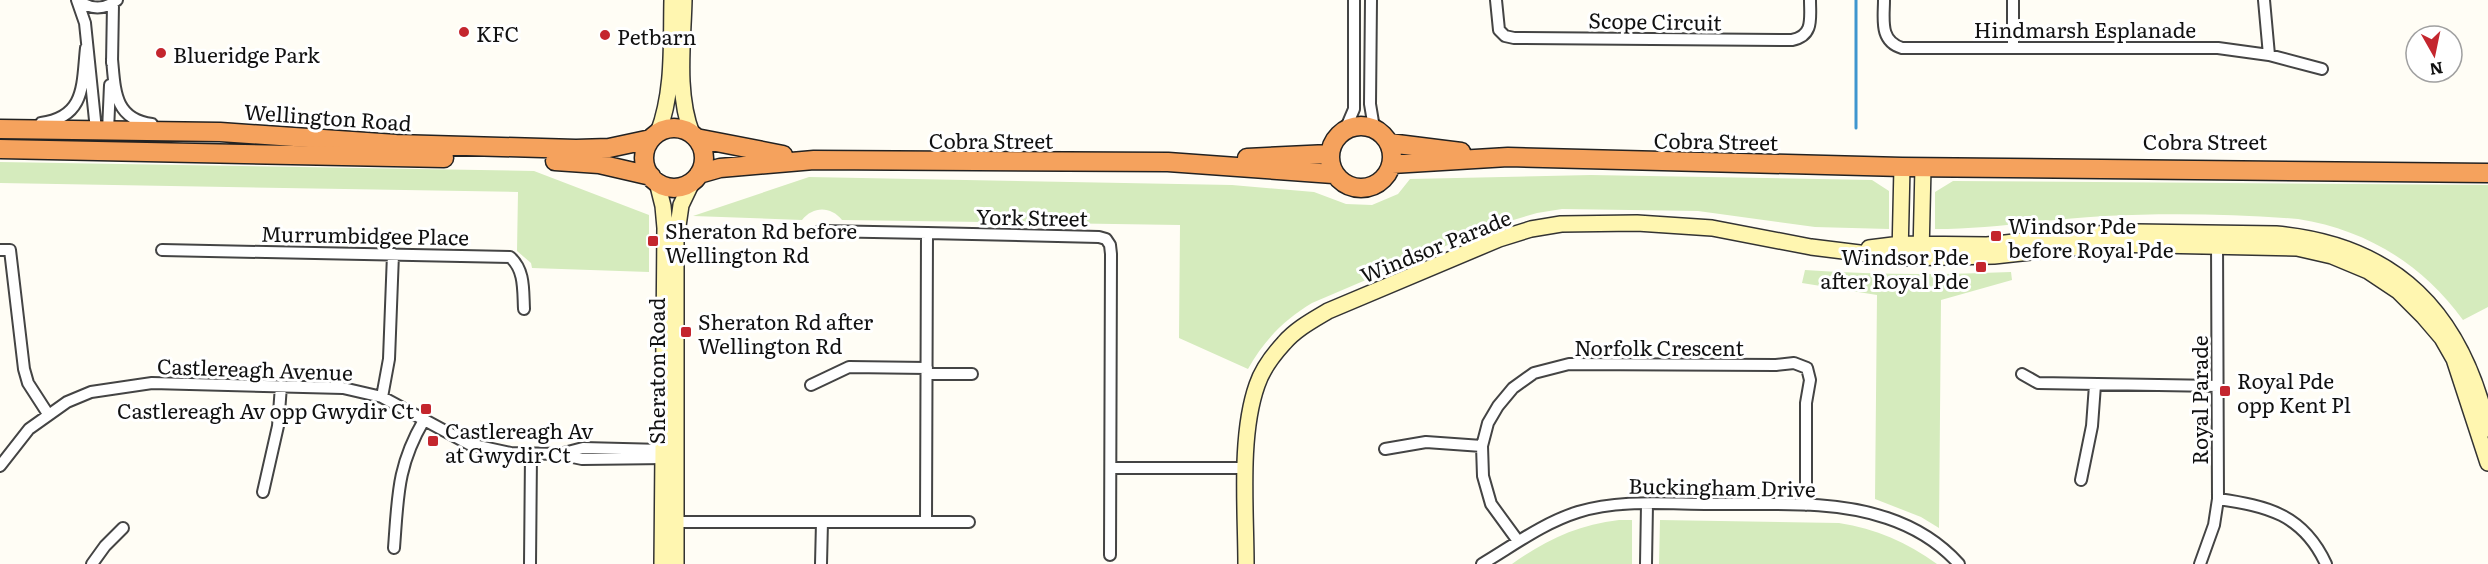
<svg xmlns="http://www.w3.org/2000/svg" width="2488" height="564" viewBox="0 0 2488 564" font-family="Literata,serif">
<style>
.green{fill:#d5ebbd}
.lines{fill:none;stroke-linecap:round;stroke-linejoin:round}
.stream{stroke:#3f96cf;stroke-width:3}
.street-casing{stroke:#444;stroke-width:14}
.secondary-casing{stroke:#333;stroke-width:18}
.highway-casing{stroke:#222;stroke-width:21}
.street{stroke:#fff;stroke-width:10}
.secondary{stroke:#fff6b0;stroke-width:15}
.highway{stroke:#f5a25d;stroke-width:18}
.poi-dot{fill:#c4262e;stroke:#fff;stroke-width:2}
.labels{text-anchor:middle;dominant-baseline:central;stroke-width:6;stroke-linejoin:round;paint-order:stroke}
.street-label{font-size:21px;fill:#111;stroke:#fff}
.poi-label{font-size:21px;fill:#111;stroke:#fff;text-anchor:start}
</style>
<rect width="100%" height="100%" fill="#fffdf5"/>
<path class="green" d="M0,162L534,171L649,215V272L532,268L531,263L517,251L518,192L0,183Z
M1591,175L1872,180L1889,191V229L1815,227L1698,211L1562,209L1537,213L1490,227L1312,303C1284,320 1264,340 1248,369L1179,338L1180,225L842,220C831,206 813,206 802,220L693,216L809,177L1232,185L1314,192L1346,204L1372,205L1398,194L1410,179Z
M1953,181L2488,185V307L2463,320C2422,264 2367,230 2298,219C2235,214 2168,213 2105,216C2048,219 1992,229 1935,229V192Z
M1805,270C1874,275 1942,275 2011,272L2012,280L1941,300L1939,528L1921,517L1875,499L1877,295L1802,283Z
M1619,520H1632V564H1512C1546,540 1577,525 1619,520Z
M1660,520L1839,523C1876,529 1907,542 1937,564H1659Z"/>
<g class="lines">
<path class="stream" d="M1856,128V0"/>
<g class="street-casing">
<path id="street" d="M77,0L85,23L96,130
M78,0C90,10 105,10 117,0
M1371,0L1370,104L1374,128
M1496,0L1499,30L1505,36L1514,38L1792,40C1814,36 1810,18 1810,0
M1884,0C1884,19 1879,41 1902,48H2218L2269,55L2322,69
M2264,0L2269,55
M2013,47V0
M112,59C115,90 114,119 152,124
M112,63L113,4
M41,123C86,117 82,84 86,48
M1345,130L1354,109V0
M108,131L110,85
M820,231L927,233
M0,250H10L24,369L28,383L48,414
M162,250L510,257C525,270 523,290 524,309
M927,374H972
M2022,374L2038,383L2218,386
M811,385L849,367L927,368
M382,397L389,359L393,254
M1385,449L1426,442L1482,446
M563,455L582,459L667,458
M0,466L29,429L67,402L91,392L152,383L343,388L382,397L469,444L511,453L560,454L583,448L663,450L669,452
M1111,468H1246
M2081,480L2092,426L2095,385
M263,492L278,426L281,386
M2218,499C2267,506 2303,514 2326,564
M669,522H969
M926,522L927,233L1099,237L1106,239L1110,245L1111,254L1110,555
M1518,541L1491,504L1483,476L1482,446L1488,423L1498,406L1513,388L1534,373L1569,364L1776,365L1794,363L1807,368L1810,380L1806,403V505
M394,548C398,496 397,466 424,420
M92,564L105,546L123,528
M530,564L531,455
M821,564L822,522
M1482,564C1514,545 1543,523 1578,512C1620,499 1667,504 1710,504C1768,505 1831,499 1887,518C1914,527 1940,543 1959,564
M1646,564L1647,504
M2200,564L2214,525L2218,499L2217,239"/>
</g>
<g class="secondary-casing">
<path id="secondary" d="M684,0C683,43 676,93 692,134
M658,133C674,91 671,45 672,0
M657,182L663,206L665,228L662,564
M1869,248L1901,244L1987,245L2076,235L2136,232L2276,234C2397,245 2462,314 2488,429
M1921,254L1923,167
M1900,255L1902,167
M676,564V240L681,205L692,182
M1246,564C1246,510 1239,436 1257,385C1262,370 1273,355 1284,343C1296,329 1313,320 1328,311L1499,239L1531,229L1561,224L1637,223L1712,228L1811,247L1900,258L1994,256L2109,244L2297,248L2332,256L2368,271L2398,291L2424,317L2442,338L2454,359L2488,463"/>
</g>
<g class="highway-casing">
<path id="highway" d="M1330 157a31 31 0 1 1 62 0a31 31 0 1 1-62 0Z
M644 158a30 30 0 1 1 60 0a30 30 0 1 1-60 0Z
M0,129L220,132L396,144L576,149L609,148L651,139
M696,138L783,155
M1389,143L1461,152
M0,149L444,158
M1247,158L1329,154
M555,161L599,164L651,176
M1392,164L1508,157L1902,167L2488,173
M699,174L720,168L814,160L1168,162L1333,174"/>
</g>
<use href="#street" class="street"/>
<use href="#secondary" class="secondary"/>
<use href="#highway" class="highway"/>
</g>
<g class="poi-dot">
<circle cx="464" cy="32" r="6"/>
<circle cx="605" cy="35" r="6"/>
<circle cx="161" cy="53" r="6"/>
<rect x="1990" y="230" width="12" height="12" rx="3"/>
<rect x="647" y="235" width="12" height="12" rx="3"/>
<rect x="1975" y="261" width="12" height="12" rx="3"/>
<rect x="680" y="326" width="12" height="12" rx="3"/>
<rect x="2219" y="385" width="12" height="12" rx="3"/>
<rect x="420" y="403" width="12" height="12" rx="3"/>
<rect x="427" y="435" width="12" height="12" rx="3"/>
</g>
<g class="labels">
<g class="street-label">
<text transform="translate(1655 20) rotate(1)">Scope Circuit</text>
<text x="2085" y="28">Hindmarsh Esplanade</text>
<text transform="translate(328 116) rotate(4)">Wellington Road</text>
<text x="991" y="139">Cobra Street</text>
<text transform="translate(1716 140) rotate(1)">Cobra Street</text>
<text x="2205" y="140">Cobra Street</text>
<text transform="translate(1032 216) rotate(1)">York Street</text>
<text transform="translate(365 234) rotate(1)">Murrumbidgee Place</text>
<text transform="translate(1435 245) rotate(-22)">Windsor Parade</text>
<text x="1659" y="346">Norfolk Crescent</text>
<text transform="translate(255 368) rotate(2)">Castlereagh Avenue</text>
<text transform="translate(655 371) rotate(-90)">Sheraton Road</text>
<text transform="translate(2198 400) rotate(-90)">Royal Parade</text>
<text transform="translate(1722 486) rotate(1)">Buckingham Drive</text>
</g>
<g class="poi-label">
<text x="476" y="32">KFC</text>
<text x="617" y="35">Petbarn</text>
<text x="173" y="53">Blueridge Park</text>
<text x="2008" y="224">Windsor Pde<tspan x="2008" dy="24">before Royal Pde</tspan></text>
<text x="665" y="229">Sheraton Rd before<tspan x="665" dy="24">Wellington Rd</tspan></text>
<text x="1969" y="255" text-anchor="end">Windsor Pde<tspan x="1969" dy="24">after Royal Pde</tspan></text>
<text x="698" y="320">Sheraton Rd after<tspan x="698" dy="24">Wellington Rd</tspan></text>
<text x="2237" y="379">Royal Pde<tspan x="2237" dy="24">opp Kent Pl</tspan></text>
<text x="414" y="409" text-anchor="end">Castlereagh Av opp Gwydir Ct</text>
<text x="445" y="429">Castlereagh Av<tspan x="445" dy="24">at Gwydir Ct</tspan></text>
</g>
</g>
<g transform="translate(2434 54) rotate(171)"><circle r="28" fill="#ffffff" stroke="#a0a0a0" stroke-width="1.5"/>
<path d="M0-4.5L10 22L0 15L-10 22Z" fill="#c4262e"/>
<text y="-9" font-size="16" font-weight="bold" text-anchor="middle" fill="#111111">N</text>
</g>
</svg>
